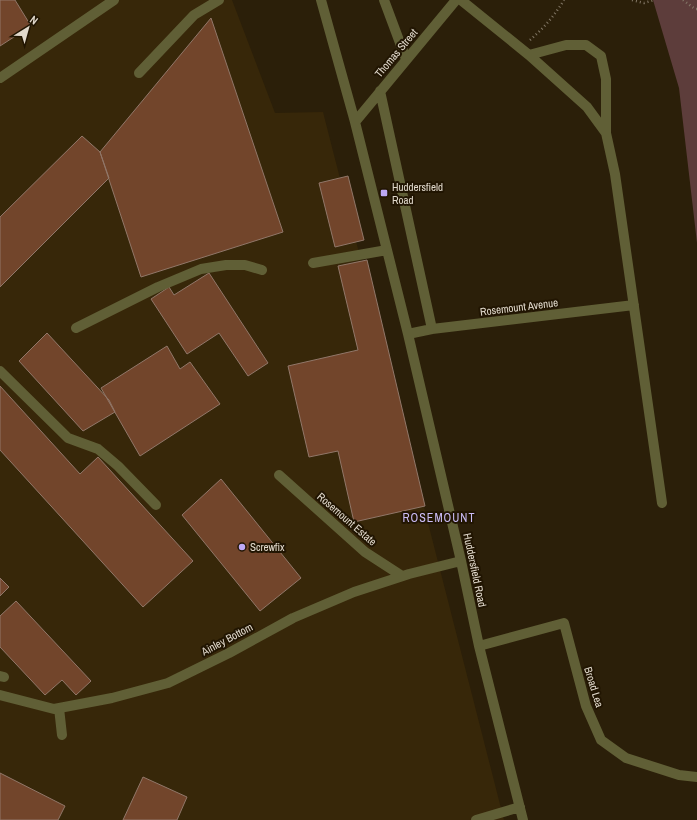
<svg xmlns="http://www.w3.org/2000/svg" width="697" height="820" viewBox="0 0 697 820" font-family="'Archivo Narrow',sans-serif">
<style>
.built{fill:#372709}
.green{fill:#5d3d3b}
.building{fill:#72452b;stroke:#917769}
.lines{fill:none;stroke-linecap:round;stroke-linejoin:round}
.path{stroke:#847968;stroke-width:2.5;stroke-dasharray:1 3;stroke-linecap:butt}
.minor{stroke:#605f36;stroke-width:10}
.poi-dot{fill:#bea9f5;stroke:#211502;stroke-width:1.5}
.labels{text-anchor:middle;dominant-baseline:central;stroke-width:4;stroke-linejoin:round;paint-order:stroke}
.street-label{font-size:11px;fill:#e1d9cc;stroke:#211502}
.poi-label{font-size:11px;fill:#e1d9cc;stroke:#211502;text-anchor:start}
.neighbourhood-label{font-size:12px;letter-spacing:1px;fill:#cbbcf5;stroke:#211502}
</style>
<rect width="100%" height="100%" fill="#2b1f09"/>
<path class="built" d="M0,0H232L275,113L323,112L504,820H0Z"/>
<path class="green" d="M653,0H697V243L679,88Z"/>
<path class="building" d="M0,0H15L31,26L0,46Z
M211,18L283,232L141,277L100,152Z
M82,136L100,152L109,178L0,287V217Z
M348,176L364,240L335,247L319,183Z
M367,260L425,506L354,522L338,451L309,457L288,366L358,350L338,266Z
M209,273L268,363L248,376L219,333L187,354L151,299L169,287L174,295Z
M47,333L109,400L115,412L83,431L19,361Z
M167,346L180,369L190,362L220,404L140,456L101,388Z
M0,386L80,474L98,457L193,561L143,607L0,450Z
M221,479L301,578L260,611L182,515Z
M0,578L9,587L0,596Z
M16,601L91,681L76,695L62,680L45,695L0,647V616Z
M0,773L65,806L58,820H0Z
M143,777L187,797L177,820H123Z"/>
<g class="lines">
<path class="path" d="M632,0L644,3L654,0
M683,0L695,9H697
M530,40C543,29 555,15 564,0"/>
<path class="minor" d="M321,0L355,122L408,334L461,561L479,646L523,820
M384,0L406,59
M461,0L529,55L587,107L606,133L615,174L662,503
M529,55L566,45H586L601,56L606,79V133
M139,73L194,15L219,0
M0,78L114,0
M380,91L432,329
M355,122L456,0
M313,263L387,250
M76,328L158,287L201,269L226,265H245L262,270
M408,334L432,329L634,305
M0,371L68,438L98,449L118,466L156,505
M279,475L365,552L402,576
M479,646L564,623L586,706L601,740L626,758L679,775L697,777
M0,676L4,677
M0,695L54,709L112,698L168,683L229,653L293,618L354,592L409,574L461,561
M59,708L62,735
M476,820L520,807"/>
</g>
<g class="poi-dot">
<rect x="380" y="189" width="8" height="8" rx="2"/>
<circle cx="242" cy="547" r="4"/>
</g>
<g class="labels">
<g class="street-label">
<text transform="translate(396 53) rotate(-50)">Thomas Street</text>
<text transform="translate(519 307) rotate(-7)">Rosemount Avenue</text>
<text transform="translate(347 519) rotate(41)">Rosemount Estate</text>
<text transform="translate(475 570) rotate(78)">Huddersfield Road</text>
<text transform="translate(227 639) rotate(-28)">Ainley Bottom</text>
<text transform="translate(594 687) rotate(73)">Broad Lea</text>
</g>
<g class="poi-label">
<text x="392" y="187">Huddersfield<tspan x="392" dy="13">Road</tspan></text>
<text x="250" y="547">Screwfix</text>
</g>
<g class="neighbourhood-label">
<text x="439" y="518">ROSEMOUNT</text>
</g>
</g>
<g transform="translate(28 28) rotate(37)" stroke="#211502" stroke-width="3" paint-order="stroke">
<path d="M0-3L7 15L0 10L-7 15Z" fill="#e1d9cc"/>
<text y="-6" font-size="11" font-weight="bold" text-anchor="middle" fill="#e1d9cc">N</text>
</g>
</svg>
